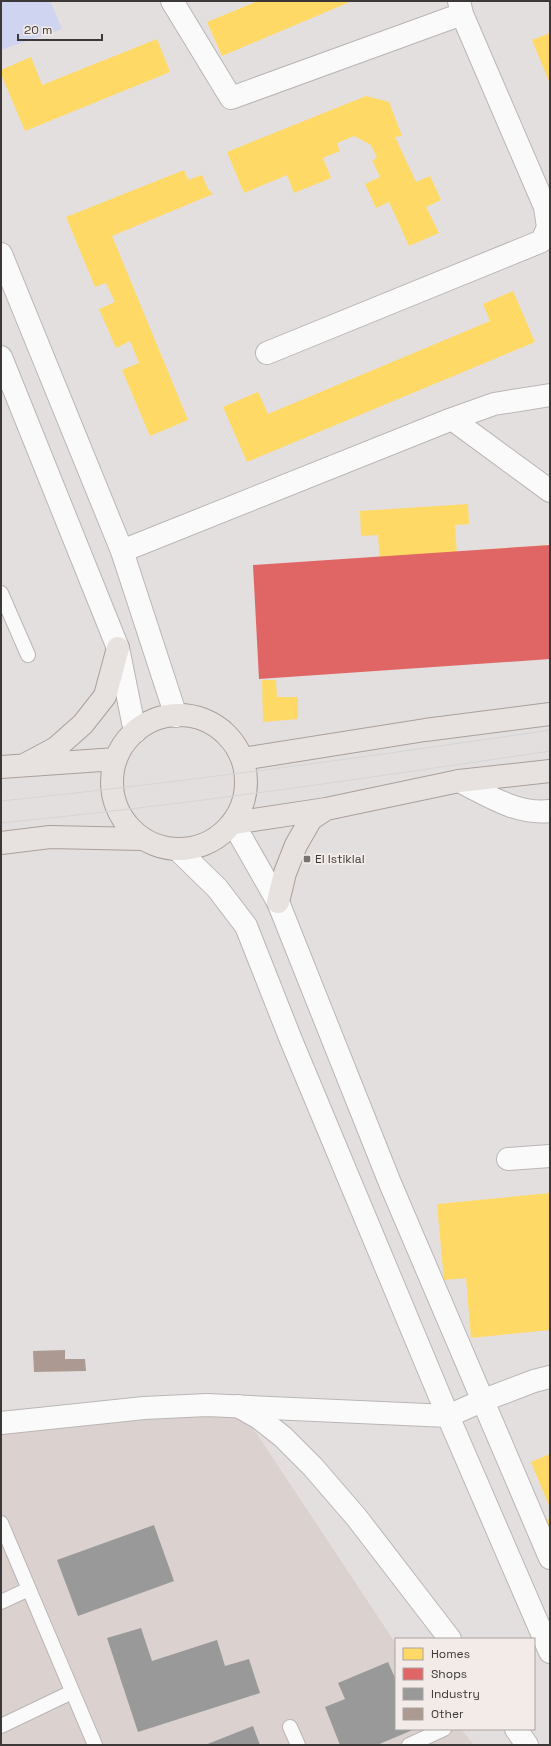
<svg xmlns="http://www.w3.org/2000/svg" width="551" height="1746" viewBox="0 0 551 1746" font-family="'Space Grotesk',sans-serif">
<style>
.built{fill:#dbd1ce}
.green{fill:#cfd4f0}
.homes{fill:#ffd966}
.shops{fill:#e06666}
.industry{fill:#999}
.building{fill:#ac9992}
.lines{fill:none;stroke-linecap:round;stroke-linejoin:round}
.lane-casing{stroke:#bab6b5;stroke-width:16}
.street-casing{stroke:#bab6b5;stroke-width:24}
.secondary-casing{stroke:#bab6b5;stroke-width:24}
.primary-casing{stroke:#aa9f9b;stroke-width:24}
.lane{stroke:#fbfafa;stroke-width:14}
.street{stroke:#fbfafa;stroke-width:22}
.secondary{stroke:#fbfafa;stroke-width:22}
.primary{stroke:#e7e2df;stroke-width:22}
.tram{stroke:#d6d5d5;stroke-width:1}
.poi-dot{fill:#767271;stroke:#f3ebe8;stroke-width:1.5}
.labels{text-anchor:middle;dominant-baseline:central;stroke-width:4;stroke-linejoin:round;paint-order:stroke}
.poi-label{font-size:12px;fill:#3b3837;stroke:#f3ebe8;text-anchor:start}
</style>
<rect width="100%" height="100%" fill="#e3dfde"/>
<path class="built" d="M181,1402L247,1419L396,1644V1729H461L474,1745H1V1412Z"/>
<path class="green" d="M1,1H50L62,29L1,50Z"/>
<path class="homes" d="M258,1H352L222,56L207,22Z
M550,33V84L532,40Z
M157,39L170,72L25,131L1,74V70L31,57L42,85Z
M366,96L389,102L402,136L395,137L416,182L430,176L441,200L426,207L439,233L409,246L389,202L376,208L365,184L380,177L372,160L377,158L371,145L354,136L337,143L340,151L323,158L331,178L294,193L287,175L244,193L227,152Z
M184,170L188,180L202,175L208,189L213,194L112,236L188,420L150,436L122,370L139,363L130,341L116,348L99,309L115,302L106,283L95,287L66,217Z
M513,291L535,342L247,462L223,407L258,392L268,414L490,321L483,304Z
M468,504L469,524L455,525L458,570H473L475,594L462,595L463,602L449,604V609L435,610L434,603L422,604V613L402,614L401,607L388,608V604L373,605L371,578L381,577L378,535L361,536L360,511Z
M550,545V643L539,644L540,652L519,654L518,646L506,647L505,644H490L488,617H498L495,575H479L477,550Z
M369,564L370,584L356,585L359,631L374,630L376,654L363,655L364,663L350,664V670L336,671L335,664L323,665V673L302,675V667L290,668L289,664L274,665L272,638H281L279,595L262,596L261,570Z
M262,680H276L277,697H298V719L263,722Z
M550,1193V1330L471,1338L466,1278L444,1280L437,1204Z
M550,1454V1508L531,1462Z
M550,1518V1532L545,1520Z"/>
<path class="shops" d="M550,545V659L259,679L253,565Z"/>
<path class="industry" d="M154,1525L174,1581L78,1616L57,1560Z
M141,1628L152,1661L217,1640L225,1666L249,1659L260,1693L138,1732L107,1638Z
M388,1662L396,1680V1729H415L377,1745H340L325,1707L345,1699L338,1683Z
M253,1726L260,1745H205Z"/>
<path class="building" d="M65,1350V1359H85L86,1371L34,1372L33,1351Z"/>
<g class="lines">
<g class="lane-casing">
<path id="lane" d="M1,593L28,655
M1,1523L95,1745
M1,1602L29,1589
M1,1726L72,1692
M290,1727L298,1745
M409,1745L444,1729"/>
</g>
<g class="street-casing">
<path id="street" d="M172,1L231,98L462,14
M267,353L542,241L548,227L545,207L462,14L459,1
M452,419L550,491
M122,551L452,419L494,404L550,395
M459,781C487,795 517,815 550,811
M508,1159L550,1156
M484,1400L534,1381L550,1377
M238,1406L259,1418L283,1437L313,1467L357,1518L450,1639
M516,1729L527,1745"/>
</g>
<g class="secondary-casing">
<path id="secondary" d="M1,254L122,551L176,716
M1,357L118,648L135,732
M233,823L278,902L390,1183L550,1558
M178,850L217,888L246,926L291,1040L448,1416L550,1652
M1,1423L144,1408L207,1405L448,1416L484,1400"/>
</g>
<g class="primary-casing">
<path id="primary" d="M112 782a67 67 0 1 1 134 0a67 67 0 1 1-134 0Z
M242,759L425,730L550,714
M24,765L56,748L83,724L105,696L118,648
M1,767L116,759
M233,823L326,809L459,781L550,771
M1,843L50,837L142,839
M278,902L285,873L296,845L311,819L326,809"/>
</g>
<use href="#lane" class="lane"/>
<use href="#street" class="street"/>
<use href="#secondary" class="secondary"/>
<use href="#primary" class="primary"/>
<path class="tram" d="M1,801C184,782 367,757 550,730
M1,823C185,805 368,778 550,751"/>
</g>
<rect class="poi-dot" x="303" y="855" width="8" height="8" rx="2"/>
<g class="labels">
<g class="poi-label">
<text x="315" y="859">El Istiklal</text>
</g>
</g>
<rect width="551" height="1746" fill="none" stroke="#3b3837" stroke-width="4"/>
<rect x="395" y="1638" width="140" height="92" fill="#f3ebe8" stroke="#a9a3a1"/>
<rect x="403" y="1648" width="20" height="12" fill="#ffd966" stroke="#a9a3a1"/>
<text x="431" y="1658" font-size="12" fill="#3b3837">Homes</text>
<rect x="403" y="1668" width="20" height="12" fill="#e06666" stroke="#a9a3a1"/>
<text x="431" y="1678" font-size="12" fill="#3b3837">Shops</text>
<rect x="403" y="1688" width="20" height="12" fill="#999999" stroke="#a9a3a1"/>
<text x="431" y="1698" font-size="12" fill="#3b3837">Industry</text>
<rect x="403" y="1708" width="20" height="12" fill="#ac9992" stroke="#a9a3a1"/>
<text x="431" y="1718" font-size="12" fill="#3b3837">Other</text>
<path d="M18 34v6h84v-6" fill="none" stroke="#3b3837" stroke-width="2"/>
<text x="24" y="34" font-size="12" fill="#3b3837" stroke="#f3ebe8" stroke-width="3" paint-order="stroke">20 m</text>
</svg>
